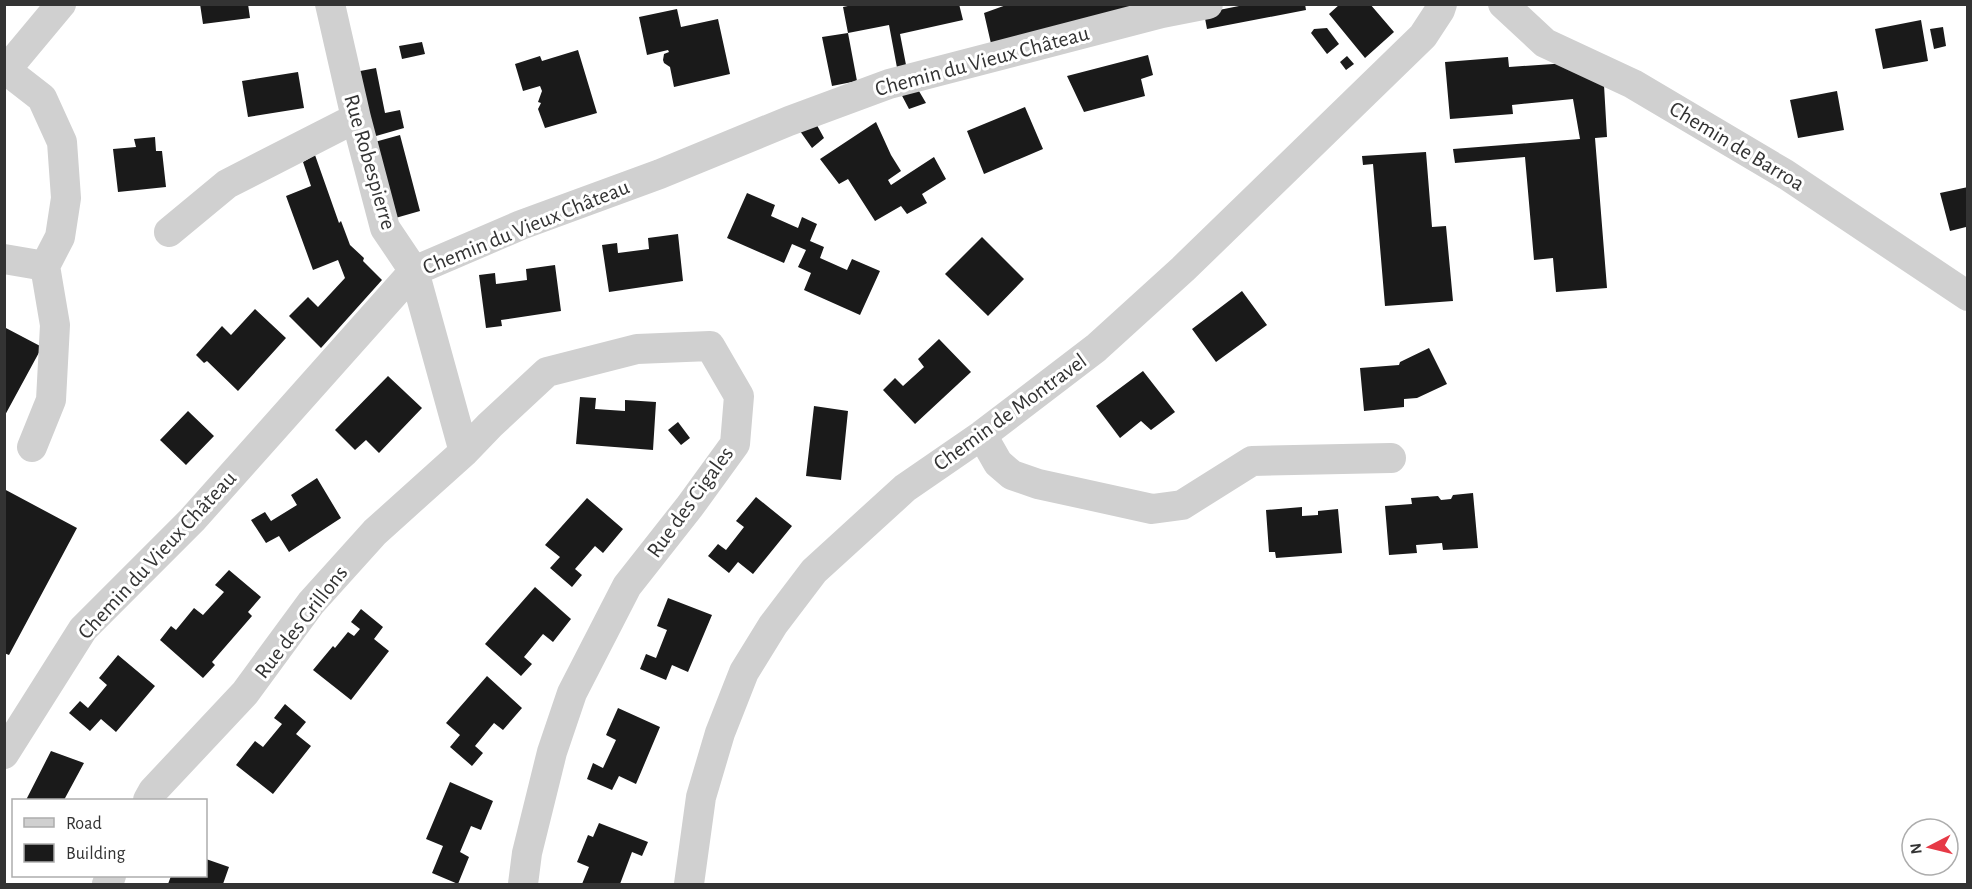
<svg xmlns="http://www.w3.org/2000/svg" width="1972" height="889" viewBox="0 0 1972 889" font-family="'Alegreya Sans',sans-serif">
<style>
.building{fill:#1a1a1a}
.lines{fill:none;stroke-linecap:round;stroke-linejoin:round}
.minor{stroke:#d0d0d0;stroke-width:30}
.labels{text-anchor:middle;dominant-baseline:central;stroke-width:6;stroke-linejoin:round;paint-order:stroke}
.street-label{font-size:22px;fill:#333;stroke:#fff}
</style>
<rect width="100%" height="100%" fill="#fff"/>
<path class="building" d="M200,4H248L250,18L203,24Z
M857,4H959L963,20L900,34L907,70L898,73L889,25L848,33L843,7Z
M1009,4H1145L992,48L984,13Z
M1249,4H1305L1306,10L1207,29L1204,13Z
M1340,4H1370L1394,32L1365,58L1329,14Z
M677,9L681,27L718,19L730,74L674,87L670,67L664,63L663,60L664,54L669,52L668,50L647,55L639,17Z
M1921,20L1928,61L1883,69L1875,29Z
M1943,27L1946,46L1934,49L1930,29Z
M1327,28L1339,44L1327,54L1311,33L1314,29Z
M848,33L857,81L832,86L822,37Z
M422,42L425,54L402,59L399,46Z
M578,50L597,113L545,128L538,109L541,103L538,102L542,91L540,86L523,91L515,64L540,56L542,61Z
M1148,55L1153,75L1141,79L1145,96L1084,112L1067,76Z
M1347,56L1354,64L1346,70L1340,62Z
M1508,57L1509,67L1568,63L1604,85L1607,137L1595,138L1607,288L1556,292L1553,258L1534,260L1525,157L1455,163L1453,149L1580,139L1573,99L1512,105L1513,114L1450,119L1445,62Z
M376,68L385,113L400,110L404,128L369,138L355,72Z
M298,72L304,108L248,117L242,81Z
M916,86L926,103L909,109L899,90Z
M1837,91L1844,130L1798,138L1790,100Z
M1025,107L1043,149L984,174L967,131Z
M813,118L824,138L812,148L795,124Z
M876,122L891,155L901,171L888,180L891,185L934,157L946,179L922,194L927,203L907,214L901,206L875,221L848,179L839,184L820,159Z
M400,135L420,211L392,219L371,143Z
M155,137L156,151H162L166,187L118,192L113,149L136,147L134,139Z
M1426,152L1432,227L1446,226L1453,301L1385,306L1373,164L1363,165L1362,156Z
M315,155L339,223L341,221L350,245L364,258L363,261L382,280L321,348L289,316L308,297L318,307L345,278L338,260L313,270L286,196L311,186L303,162Z
M1968,187V232L1966,227L1950,231L1940,193Z
M747,193L775,205L771,216L798,228L802,217L817,224L810,241L824,247L820,258L847,270L852,259L880,271L860,315L804,290L811,273L798,267L806,250L792,244L784,263L727,238Z
M678,234L683,281L609,292L602,245L617,243L618,253L649,249L648,238Z
M982,237L1024,279L988,316L945,274Z
M555,265L561,311L501,320L502,326L486,328L479,275L495,273L496,284L527,280L526,269Z
M1242,291L1267,325L1216,362L1192,329Z
M255,309L286,338L238,391L207,361L204,363L196,355L222,326L231,335Z
M4,327L42,347L4,417Z
M939,339L971,372L915,424L883,390L895,378L903,386L924,367L918,359Z
M1429,348L1447,384L1417,398L1404,399V407L1364,411L1360,368L1399,365L1400,362Z
M1143,371L1175,412L1151,430L1141,421L1120,438L1096,406Z
M388,376L422,408L379,453L366,440L355,450L335,430Z
M580,397L596,398L595,409L625,411V400L656,402L653,450L576,444Z
M814,406L848,411L841,480L806,476Z
M188,411L214,436L186,465L160,440Z
M678,422L690,438L681,445L668,430Z
M317,478L341,518L289,552L279,536L266,543L251,520L265,512L271,521L297,505L291,495Z
M4,489L77,528L9,655L4,653Z
M1473,493L1478,548L1443,550L1442,543L1416,545L1417,553L1389,555L1385,506L1412,504L1411,498L1438,496L1441,500L1451,499L1453,495Z
M756,497L792,526L753,574L738,562L729,573L708,556L718,544L726,550L744,527L736,521Z
M587,498L623,529L603,553L595,546L575,569L582,575L572,587L550,568L560,557L545,545Z
M1302,507V516L1318,515V511L1338,509L1342,553L1276,558L1275,552H1269L1266,510Z
M229,570L261,597L248,612L252,616L212,662L215,665L203,678L160,640L171,626L176,630L194,608L203,615L224,592L215,585Z
M535,587L571,619L553,642L543,634L524,657L532,664L521,676L485,644Z
M668,598L712,615L688,672L672,665L666,680L640,669L646,654L656,658L667,630L657,626Z
M361,609L383,627L374,639L389,651L351,700L313,670L333,646L335,648L348,632L354,636L360,629L351,622Z
M118,655L155,686L116,732L101,719L90,731L69,713L80,701L88,708L107,685L99,678Z
M487,676L522,708L503,730L494,723L475,746L483,753L472,766L450,747L460,735L446,723Z
M285,704L306,722L296,734L311,746L273,794L236,765L255,741L263,747L282,724L274,718Z
M618,708L660,727L636,784L619,776L612,790L587,779L593,763L603,768L616,740L606,735Z
M51,751L84,763L64,800H26Z
M450,782L493,801L481,830L471,826L460,852L469,857L458,884L432,873L443,846L426,839Z
M599,823L648,842L642,856L632,852L620,884H582L589,867L577,862L588,835L593,837Z
M206,859L229,867L223,884H168L171,876H206Z"/>
<g class="lines">
<path class="minor" d="M330,4L356,118L385,228L414,271L464,452
M1503,4L1545,43L1633,84L1785,174L1968,296
M169,232L227,184L356,118
M4,259L45,266
M982,435L998,463L1012,475L1038,484L1152,509L1182,505L1252,461L1391,458
M32,447L51,400L55,325L45,266L60,237L66,198L62,142L42,98L6,70L61,4
M4,754L83,629L192,520L414,271L521,225L660,174L789,121L889,84L1162,13L1208,4
M148,800L153,791L245,693L311,603L375,532L464,452L490,425L547,372L637,349L710,346L739,396L735,444L690,506L627,586L572,693L552,752L527,853L523,884
M107,884L111,876
M689,884L701,797L720,733L744,672L773,625L814,571L905,488L982,435L1096,348L1183,269L1423,36L1440,10L1442,4"/>
</g>
<g class="labels">
<g class="street-label">
<text transform="translate(982 61) rotate(-15)">Chemin du Vieux Château</text>
<text transform="translate(1737 146) rotate(31)">Chemin de Barroa</text>
<text transform="translate(370 162) rotate(74)">Rue Robespierre</text>
<text transform="translate(526 227) rotate(-22)">Chemin du Vieux Château</text>
<text transform="translate(1010 412) rotate(-36)">Chemin de Montravel</text>
<text transform="translate(690 502) rotate(-54)">Rue des Cigales</text>
<text transform="translate(157 555) rotate(-47)">Chemin du Vieux Château</text>
<text transform="translate(301 622) rotate(-52)">Rue des Grillons</text>
</g>
</g>
<rect width="1972" height="889" fill="none" stroke="#333333" stroke-width="12"/>
<rect x="12" y="799" width="195" height="78" fill="#ffffff" stroke="#adadad" stroke-width="1.5"/>
<rect x="24" y="818" width="30" height="9" fill="#d0d0d0" stroke="#adadad" stroke-width="1.5"/>
<text x="66" y="829" font-size="18" fill="#333333">Road</text>
<rect x="24" y="844" width="30" height="18" fill="#1a1a1a" stroke="#adadad" stroke-width="1.5"/>
<text x="66" y="859" font-size="18" fill="#333333">Building</text>
<g transform="translate(1930 847) rotate(263)"><circle r="28" fill="#ffffff" stroke="#adadad" stroke-width="1.5"/>
<path d="M0-4.5L10 22L0 15L-10 22Z" fill="#e63946"/>
<text y="-9" font-size="16" font-weight="bold" text-anchor="middle" fill="#333333">N</text>
</g>
</svg>
